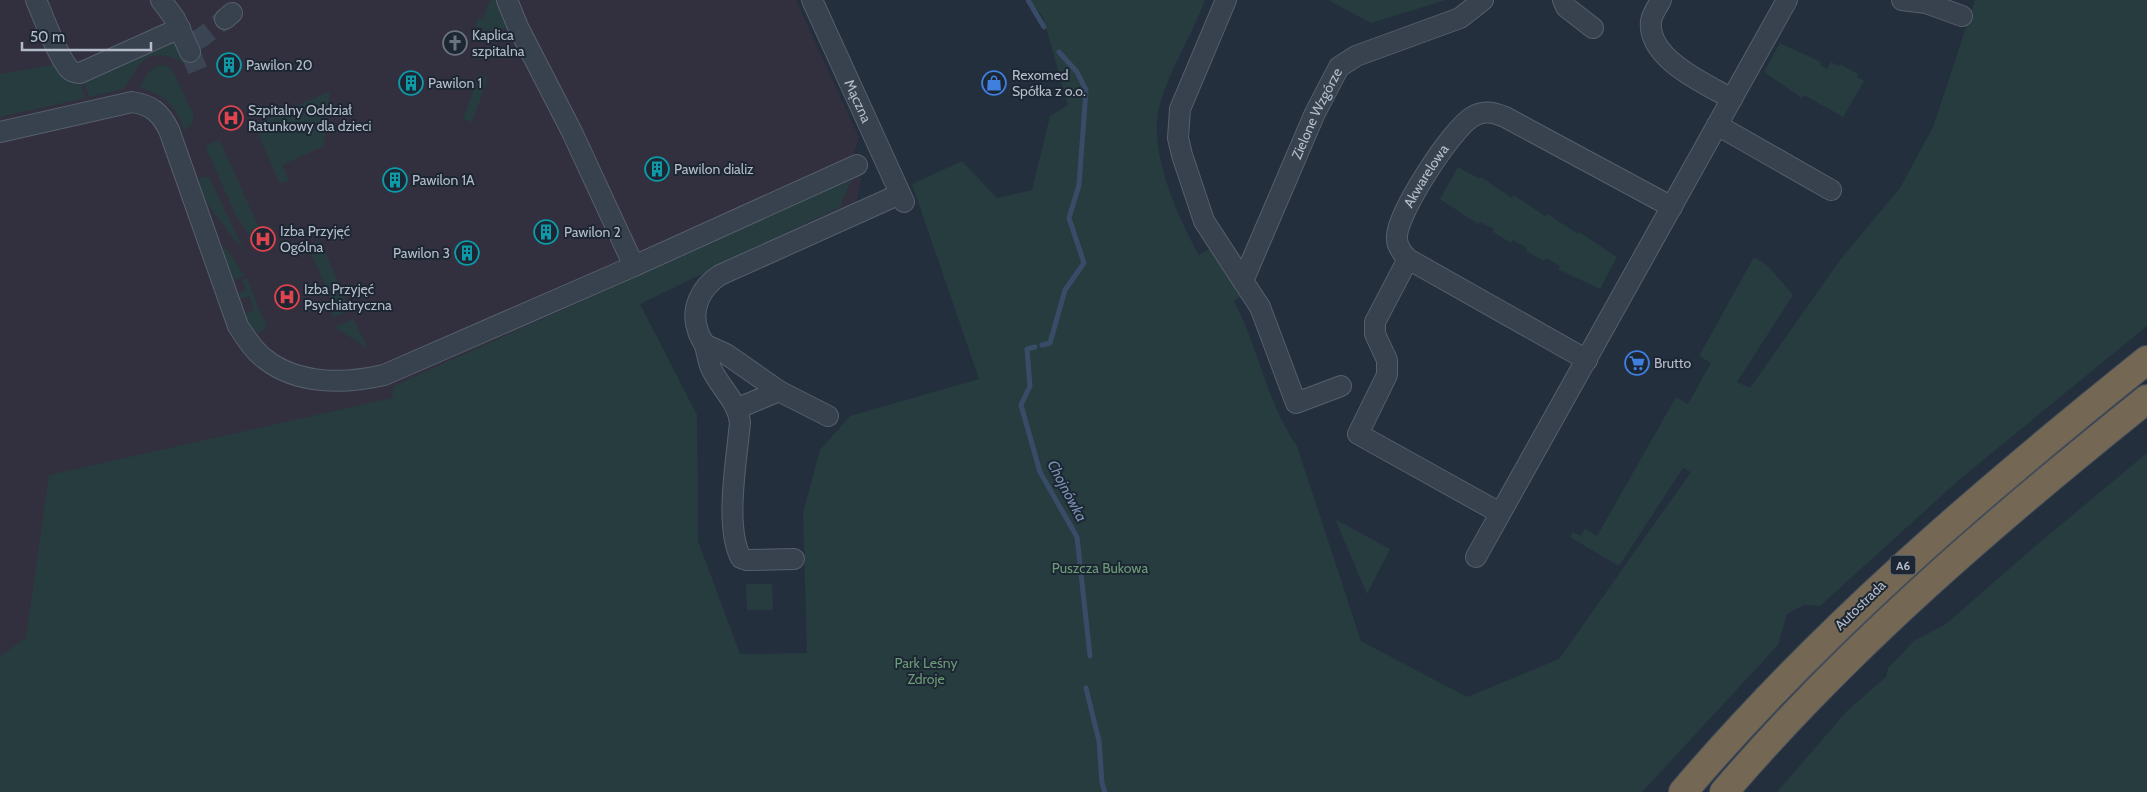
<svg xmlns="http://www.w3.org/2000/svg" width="2147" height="792" viewBox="0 0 2147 792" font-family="Cabin,sans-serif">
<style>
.medical{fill:#32303f}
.green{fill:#263c3f}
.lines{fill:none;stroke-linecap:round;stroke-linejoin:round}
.stream{stroke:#394c67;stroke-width:5}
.minor-tunnel{stroke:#3a4453;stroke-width:20;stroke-dasharray:20 10;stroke-linecap:butt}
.minor-casing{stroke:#565f6c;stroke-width:22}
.highway-casing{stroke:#434c59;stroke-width:30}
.minor{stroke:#38414e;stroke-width:20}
.highway{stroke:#746855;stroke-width:28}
.labels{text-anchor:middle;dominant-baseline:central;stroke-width:4;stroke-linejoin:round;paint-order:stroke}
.shield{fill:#1d2633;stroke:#878f9c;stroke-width:1}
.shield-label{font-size:12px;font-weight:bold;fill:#b4bcc9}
.poi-label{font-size:14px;fill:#b4bcc9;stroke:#1d2633;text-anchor:start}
.street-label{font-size:14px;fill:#b4bcc9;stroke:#1d2633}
.park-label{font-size:14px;fill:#6b9a76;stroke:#1d2633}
.water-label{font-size:15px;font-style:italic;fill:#7c92b1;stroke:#1d2633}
</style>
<rect width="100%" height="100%" fill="#242f3e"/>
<path class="medical" d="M0,0H796L859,138L853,155L861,179L856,204L725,261L640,304L697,415L698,541L747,673L0,697Z"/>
<path class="green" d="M490,0H499L509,27L488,34L487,31L475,26L478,18L482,19Z
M1029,0H1205C1193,33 1170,68 1160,104C1147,149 1177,216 1199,255L1211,248L1243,295L1234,301C1259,348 1266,402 1297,446L1361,641L1467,697L1559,659L1691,472L1683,468L1619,566L1570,537L1573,532L1581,536L1585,529L1597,536L1676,397L1688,404L1711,363L1699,356L1754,257L1768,266L1793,295L1737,382L1750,388L1840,260L1900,188L1933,127L1975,0H2147V326L1960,479L1820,606L1804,605L1787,614L1778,645L1642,792H0V656L26,638L49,475L392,398L394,386L852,179L840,207L640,304L697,415L698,541L740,654L807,653L803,513L820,450L850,416L979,379L912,184L962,161L997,198L1032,190L1050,116L1068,105L1043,17Z
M1328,0H1446L1371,23Z
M174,41L179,46L188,66C169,54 151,48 136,69C131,76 129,83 123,89L89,97L83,79Z
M1780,43L1821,62L1820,65L1827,69L1831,62L1838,66L1840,64L1858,74L1857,77L1864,81L1843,117L1804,95L1802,98L1764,72Z
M59,64L68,80L80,81L85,98L0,117V74Z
M161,65L169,67L174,73L193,113V123L184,131C175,103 167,98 140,87C145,77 150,67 161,65Z
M479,74L487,77V81L472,122L463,119Z
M330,91L324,146L282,165L289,180L280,184L254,125Z
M220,140L259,228L251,232L259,249L236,216L206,148L209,144Z
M1458,167L1480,179L1481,177L1512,198L1514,195L1545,216L1547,214L1578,234L1579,232L1617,257L1600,289L1558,269L1560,266L1546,258L1544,261L1526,251L1527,248L1513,240L1511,243L1493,232L1494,229L1480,222L1478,224L1440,199Z
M200,177H209L245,253L208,205L197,182L201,180Z
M318,241L321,242L349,308L348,311L333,318L329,308L334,305L308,247Z
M222,246L226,248L245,276L232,281L220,248Z
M247,278L264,321L267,320L264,330L258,333L247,327L244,314L254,310L249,296L240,299L236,295L246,290L242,280Z
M353,319L367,346L366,348L335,327Z
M2147,453V792H1777L1847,711L1886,677L1888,668L1914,641L1946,624L2033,548Z
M1335,519L1390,549L1367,594Z
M746,584H772L773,610H747Z"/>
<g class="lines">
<path class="stream" d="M1028,0L1044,27
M1042,345L1050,343L1065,290L1084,263L1069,218L1079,185L1086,90L1077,72L1059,52
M1035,347L1027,349L1030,386L1021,405L1040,472L1077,537L1090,656
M1086,688L1099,741L1102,783L1105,792"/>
<path class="minor-tunnel" d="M193,42L201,38L225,19
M190,52L201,78"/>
<g class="minor-casing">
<g id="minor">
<path d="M36,0C44,18 57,55 69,69C72,72 76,73 80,73L180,28"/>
<path d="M161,0L175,19L190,52"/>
<path d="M507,0L518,27L572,132L634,266L857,165"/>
<path id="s1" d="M812,0L904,202"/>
<path id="s2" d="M1226,0L1180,109L1178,138L1182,155L1204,221L1243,281L1315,113L1339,67L1356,56L1460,18L1483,0"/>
<path d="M1563,0L1566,7L1593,28"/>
<path d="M1661,0C1658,6 1652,14 1651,21C1647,59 1706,84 1732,99"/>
<path d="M1902,0L1926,3L1962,16"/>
<path d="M225,19L232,13"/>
<path d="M1717,125L1831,190"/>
<path d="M0,132L132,102C151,105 160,112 169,130L238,326C246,338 253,350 265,359C298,385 345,384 384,375L634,266"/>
<path d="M1408,259L1375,322V334L1387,360V375L1358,434L1500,513"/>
<path d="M1243,281L1260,307L1296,403L1341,386"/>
<path d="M704,344L726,354L779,391"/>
<path id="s3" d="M1587,360L1408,259C1402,253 1396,245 1397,236C1398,212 1451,130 1472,117C1483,110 1493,112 1505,117L1672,207"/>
<path d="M738,408L779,391L828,416"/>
<path d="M1476,557L1787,0"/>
<path d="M794,559L747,560L741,558C724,526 737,459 740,422C737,400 720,388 711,368C708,361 707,353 705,345C703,341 699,336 698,331C690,309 701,287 720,275L900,194"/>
</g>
</g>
<g class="highway-casing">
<path id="highway" d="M1683,792C1821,630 1981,493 2147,360
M1724,792C1850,645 1996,520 2147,399"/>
</g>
<use href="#minor" class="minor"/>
<use href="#highway" class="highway"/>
</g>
<defs>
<g id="church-ring" transform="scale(1.25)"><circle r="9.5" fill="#1d2633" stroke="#6b7280" stroke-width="1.5"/><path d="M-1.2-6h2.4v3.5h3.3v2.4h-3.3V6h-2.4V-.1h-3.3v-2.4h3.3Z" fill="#6b7280"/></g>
<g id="building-ring" transform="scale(1.25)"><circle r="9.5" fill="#1d2633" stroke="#0f9aa8" stroke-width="1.5"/><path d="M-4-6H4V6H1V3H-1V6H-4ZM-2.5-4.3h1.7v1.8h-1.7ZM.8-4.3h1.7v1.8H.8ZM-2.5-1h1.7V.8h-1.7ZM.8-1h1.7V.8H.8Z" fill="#0f9aa8"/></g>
<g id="shop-ring" transform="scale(1.25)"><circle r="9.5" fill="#1d2633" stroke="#3f7fe0" stroke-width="1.5"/><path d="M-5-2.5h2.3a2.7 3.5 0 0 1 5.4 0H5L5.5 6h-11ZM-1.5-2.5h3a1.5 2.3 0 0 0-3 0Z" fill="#3f7fe0"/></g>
<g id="hospital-ring" transform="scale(1.25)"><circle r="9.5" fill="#1d2633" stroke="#e0444e" stroke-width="1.5"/><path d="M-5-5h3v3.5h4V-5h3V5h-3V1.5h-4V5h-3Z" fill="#e0444e"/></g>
<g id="supermarket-ring" transform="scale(1.25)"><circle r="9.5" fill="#1d2633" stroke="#3f7fe0" stroke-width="1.5"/><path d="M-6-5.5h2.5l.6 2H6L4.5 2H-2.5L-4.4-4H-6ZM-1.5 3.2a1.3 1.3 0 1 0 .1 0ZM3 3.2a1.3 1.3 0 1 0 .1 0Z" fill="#3f7fe0"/></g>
</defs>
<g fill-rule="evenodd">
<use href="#church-ring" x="455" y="43"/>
<use href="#building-ring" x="229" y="65"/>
<use href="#building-ring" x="411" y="83"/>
<use href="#shop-ring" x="994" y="83"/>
<use href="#hospital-ring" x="231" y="118"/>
<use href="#building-ring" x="657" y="169"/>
<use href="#building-ring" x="395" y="180"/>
<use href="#building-ring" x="546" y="232"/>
<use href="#hospital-ring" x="263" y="239"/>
<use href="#building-ring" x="467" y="253"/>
<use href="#hospital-ring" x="287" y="297"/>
<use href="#supermarket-ring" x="1637" y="363"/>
</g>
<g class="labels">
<rect class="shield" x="1890.5" y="555.5" width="25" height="19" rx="4"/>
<g class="shield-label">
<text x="1903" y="565">A6</text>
</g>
<g class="poi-label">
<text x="472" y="35">Kaplica<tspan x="472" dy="16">szpitalna</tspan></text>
<text x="246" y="65">Pawilon 20</text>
<text x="1012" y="75">Rexomed<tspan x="1012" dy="16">Spółka z o.o.</tspan></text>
<text x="428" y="83">Pawilon 1</text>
<text x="248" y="110">Szpitalny Oddział<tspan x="248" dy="16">Ratunkowy dla dzieci</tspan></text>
<text x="674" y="169">Pawilon dializ</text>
<text x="412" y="180">Pawilon 1A</text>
<text x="280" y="231">Izba Przyjęć<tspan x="280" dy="16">Ogólna</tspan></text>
<text x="564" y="232">Pawilon 2</text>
<text x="450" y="253" text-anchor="end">Pawilon 3</text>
<text x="304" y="289">Izba Przyjęć<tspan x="304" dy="16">Psychiatryczna</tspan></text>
<text x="1654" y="363">Brutto</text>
</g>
<g class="street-label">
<text stroke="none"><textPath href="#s1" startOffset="111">Mączna</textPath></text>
<text stroke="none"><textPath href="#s2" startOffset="489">Zielone Wzgórze</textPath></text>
<text stroke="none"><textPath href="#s3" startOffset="299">Akwarelowa</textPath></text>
<text transform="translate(1860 605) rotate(-44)">Autostrada</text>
</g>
<g class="park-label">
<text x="1100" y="568">Puszcza Bukowa</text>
<text x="926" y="663">Park Leśny<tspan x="926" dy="16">Zdroje</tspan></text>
</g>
<g class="water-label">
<text transform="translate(1067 491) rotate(62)">Chojnówka</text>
</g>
</g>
<path d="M22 42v8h129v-8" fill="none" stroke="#b4bcc9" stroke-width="2.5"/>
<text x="30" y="42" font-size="15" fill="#b4bcc9" stroke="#1d2633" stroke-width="4" paint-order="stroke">50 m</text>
</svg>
